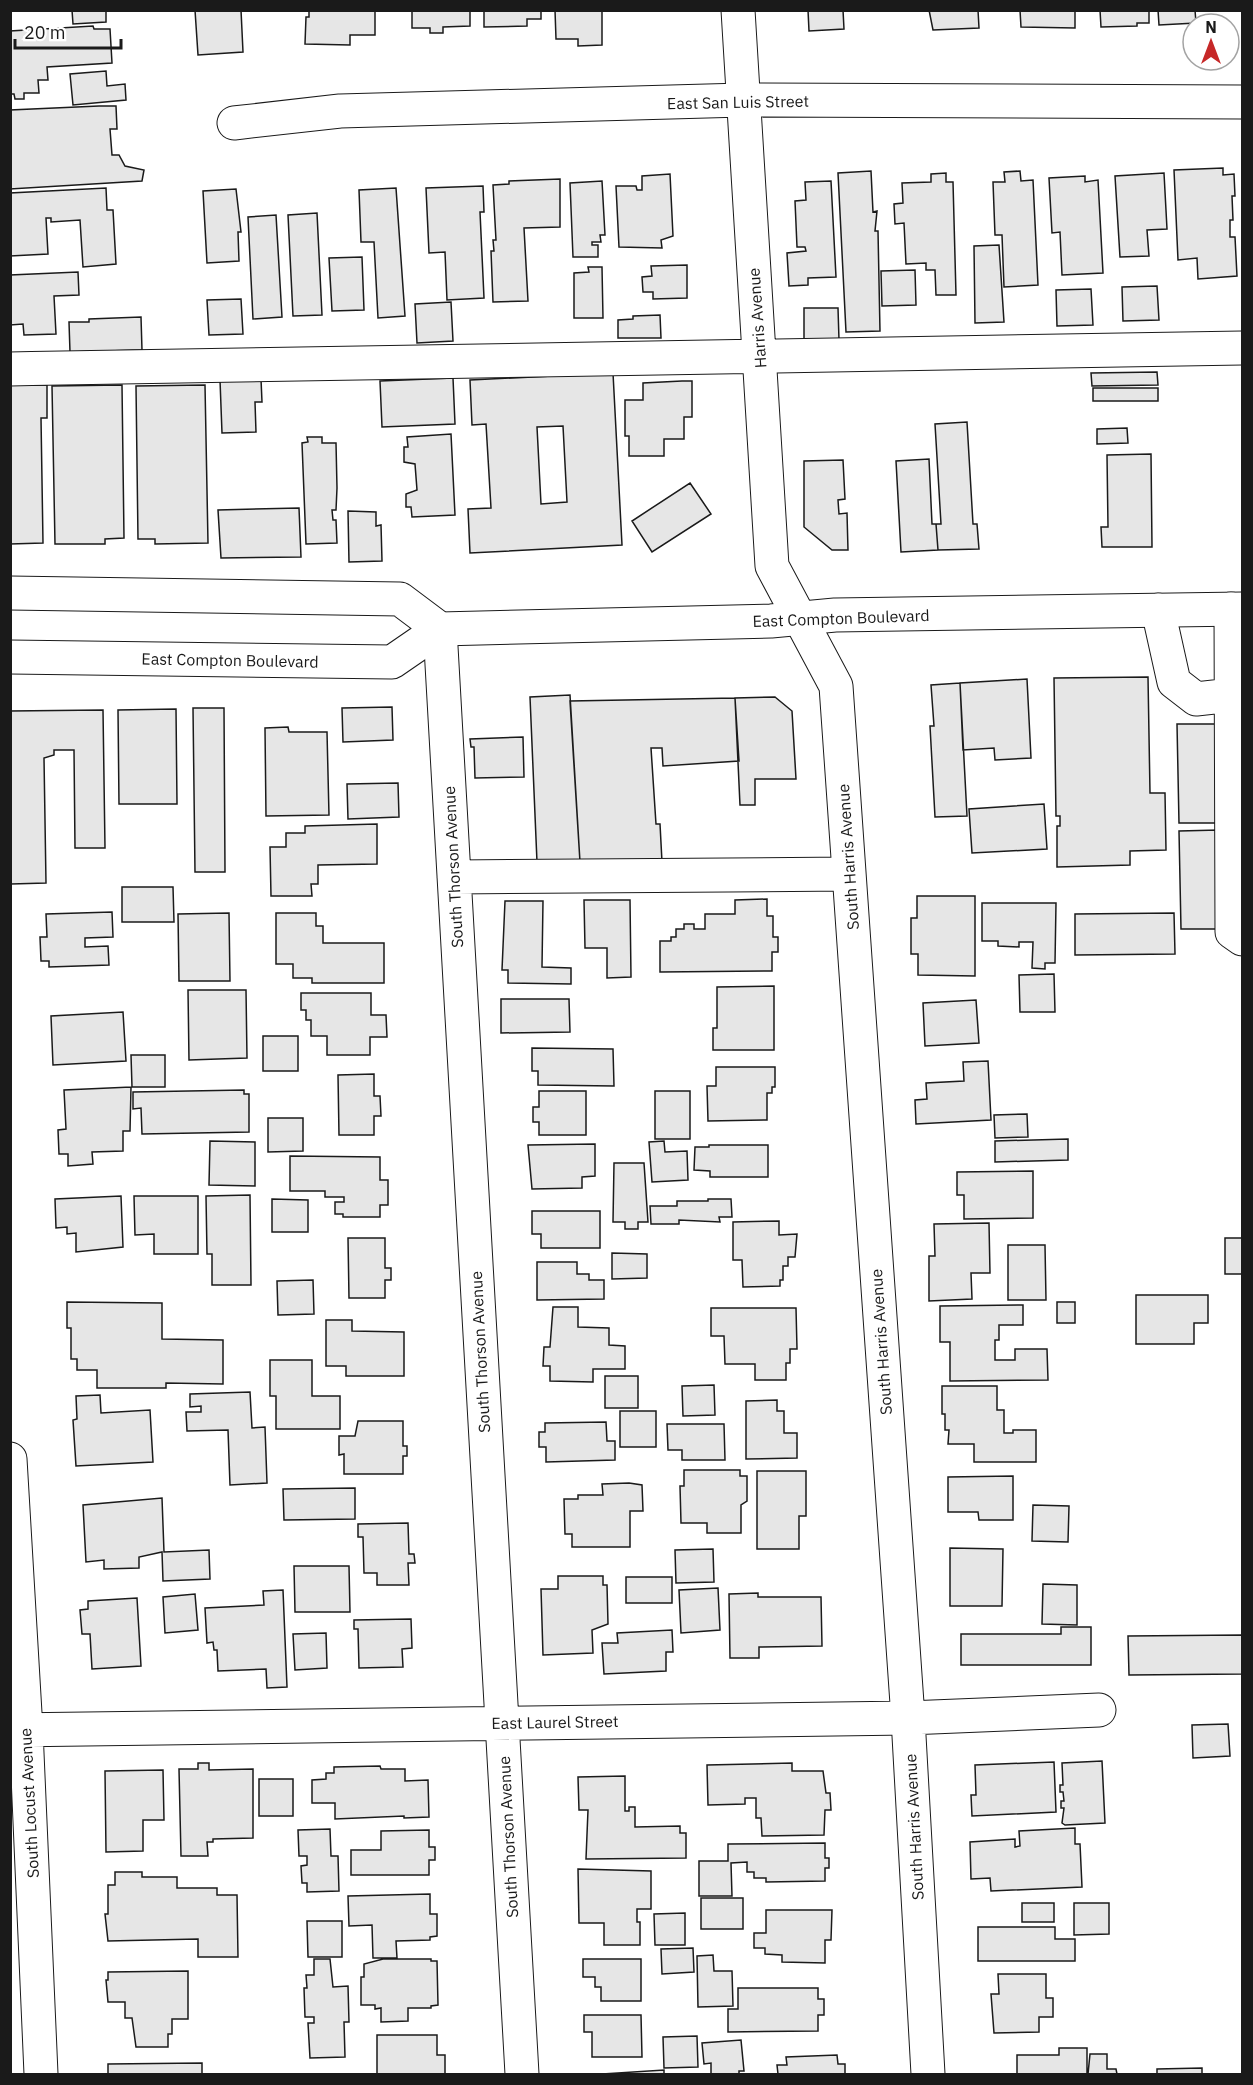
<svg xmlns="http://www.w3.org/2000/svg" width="1253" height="2085" viewBox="0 0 1253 2085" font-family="'IBM Plex Sans',sans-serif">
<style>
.building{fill:#e6e6e6;stroke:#1a1a1a;stroke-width:1.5;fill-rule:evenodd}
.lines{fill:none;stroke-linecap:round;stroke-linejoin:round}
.minor-casing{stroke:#1a1a1a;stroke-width:35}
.major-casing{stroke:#1a1a1a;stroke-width:35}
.minor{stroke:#fff;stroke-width:33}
.major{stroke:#fff;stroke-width:33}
.labels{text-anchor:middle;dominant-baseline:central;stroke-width:4.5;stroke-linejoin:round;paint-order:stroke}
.street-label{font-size:16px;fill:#1a1a1a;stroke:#fff}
</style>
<rect width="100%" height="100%" fill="#fff"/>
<path class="building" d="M72,10H106V22L73,24Z
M195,10H241L243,52L198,55Z
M309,10H375V35H350V45L305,44L306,17H309Z
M412,10H470V26L443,27V33H430V28H412Z
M484,10H541V19H527V26L484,27Z
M555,10H602V45L578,46V39H556Z
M808,10H843L844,29L809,31Z
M929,10H978L979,28L933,30Z
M1020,10H1075V28L1021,27Z
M1100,10H1149V23H1137V26L1101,27Z
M1158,10H1195L1196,23L1159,25Z
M93,26L94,29H110L112,63L47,67L48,80H38L39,93H24V99H15L14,94H10V31Z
M106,71L107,86L125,84L126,100L73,105L70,74Z
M99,106H116L117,129H110L112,155H119L125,166L144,170L142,181L10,189V110Z
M1223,168V175L1234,174L1235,196H1232L1233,220H1230V237H1235L1237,276L1198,279L1197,258L1178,260L1174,170Z
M871,171L873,212L877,211L875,231H878L880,331L846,332L838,173Z
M1020,171L1021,181L1033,180L1038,285L1004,287L1002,235H995L993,182H1005L1004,172Z
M946,173V182H953L956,295H936L935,270H926V263L906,264L904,223L895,224L894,204L903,203L902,183L931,182V174Z
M1164,173L1167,229L1147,230L1149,256L1120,257L1115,176Z
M670,174L673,236L661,240L662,248L619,247L616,186H636L637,190H642V176Z
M1085,176V182L1098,180L1103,273L1062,275L1060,232L1052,233L1049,178Z
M560,179V227L524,228L528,301L493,302L491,251H494L493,240H496L493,185L509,184V181Z
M602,181L605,235H600L601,242H592V245H598V257H573L570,183Z
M831,181L836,277L808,278V285L789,286L787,253L806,251L805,247H797L795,201L806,200L805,182Z
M483,186L484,212H480L484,298L447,300L445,252L429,253L426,188Z
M106,188L107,210H113L116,264L83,267L80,220L51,222V218H46L48,254L10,256V193Z
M396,188L405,316L378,318L374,242H361L359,190Z
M236,189L241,232H238L239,261L207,263L203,191Z
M317,213L322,315L293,316L288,215Z
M276,215L282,317L253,319L248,217Z
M999,245L1004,322L975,323L974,246Z
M362,257L364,310L332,311L329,258Z
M687,265V298L653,299V292H643L642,277L652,276L651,266Z
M588,267H602L603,318H574V273L589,272Z
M915,270L916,305L882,306L881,271Z
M78,272L79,295L54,296L56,334L24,335L23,324L10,325V275Z
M1157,286L1159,320L1123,321L1122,287Z
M1091,289L1093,325L1057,326L1056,290Z
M241,299L243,334L209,335L207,300Z
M451,302L453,341L417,343L415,304Z
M804,308H838L839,340L804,341Z
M660,315L661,338H618V320L633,319V316Z
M141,317L142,350L70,352L69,322H89V319Z
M1157,372L1158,385L1092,386L1091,373Z
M613,373L622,545L470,553L468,509L491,508L486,424L472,425L470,380ZM563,426L567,502L541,504L537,427Z
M453,378L455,424L382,427L380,381Z
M261,379L262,402H255L256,432L222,433L220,380Z
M682,381H692V417H684V439H664V456H629V436H625V400H643V383Z
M10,385H47V418H41L43,543L10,544Z
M122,385L124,538L105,539V544H55L52,386Z
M205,385L208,543L155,544V539H138L136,386Z
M1093,388H1158V401H1093Z
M967,422L973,524H977L979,549L938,550L936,524H941L935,424Z
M1127,428L1128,443L1097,444V429Z
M451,434L455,515L412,517L411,507H406V494L417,490L415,464L404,462V447H408L407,437Z
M307,437H322V443H336L337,488L336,510H332L333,520H336L337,543L306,544L302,443L308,442Z
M1151,454L1152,547H1102L1101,527H1108L1107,455Z
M929,459L932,524H936L938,550L901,552L896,461Z
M843,460L845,499L838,500L839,514L847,513L848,550H832L804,527V461Z
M690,483L711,514L652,552L632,521Z
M299,508L301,557L221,558L218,510Z
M348,511L376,512V526L381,525L382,561L349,562Z
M1148,677L1150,793H1165L1166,850L1130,851V865L1057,867V826H1060V816H1056L1054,678Z
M1027,679L1031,758L995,760L994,748L963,750L960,683Z
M960,683L967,816L935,817L930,726H934L931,685Z
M570,695L580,862H537L530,697Z
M775,697L792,711L796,779H755V805H740L735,698Z
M735,698L739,761L663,766L662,748H651L656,824H660L662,862H580L570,701Z
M392,707L393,740L343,742L342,708Z
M193,708H224L225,872H195Z
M176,709L177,804H119L118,710Z
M103,710L105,848H75L74,750H54V755L44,758L46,883L11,884L10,711Z
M1177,724H1217L1219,823H1179Z
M288,727L289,732H327L329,815L266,816L265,728Z
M523,737L524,777L475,778L474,747H471L470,739Z
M398,783L399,817L348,819L347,784Z
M1044,804L1047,849L972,853L969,809Z
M377,824V864L318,865V884H311L312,896H271L270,847H286V833H305V826Z
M1219,830L1221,929H1181L1179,831Z
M122,887H173L174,922H122Z
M917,896H975V976L918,975V954H911V918H917Z
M767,899V916H773V937H778V952H772V971L660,972V941H671V937H676V929H684V924H694V929H705V914H735V900Z
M584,900H630L631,977L607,978V948H585Z
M505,901H543L542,967L571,968V984L508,983V970H502Z
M982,903H1056L1055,963H1045V969L1032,968L1033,942H1019V947L998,946V941H982Z
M112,912L113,937L85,938V947L108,946L109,965L49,967V961H41L40,937H47L46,914Z
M229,913L230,981H179L178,914Z
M276,913H316V926H323V943H384V983H312V978H293V964H276Z
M1174,913L1175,954L1075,955V914Z
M1054,974L1055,1012H1020L1019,975Z
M774,986V1050H713V1028H717V987Z
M188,990H246L247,1058L189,1060Z
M301,993H371V1015H386L387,1037H370V1055H327V1036H311V1020H306V1010H301Z
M501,999H569L570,1032L501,1033Z
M976,1000L979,1043L925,1046L923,1003Z
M123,1012L126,1061L53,1065L51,1016Z
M263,1036H298V1071H263Z
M532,1048L613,1049L614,1086L538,1085V1071H532Z
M131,1055H165V1087H132Z
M988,1061L991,1120L916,1124L915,1100L927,1099L926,1083L964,1081L963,1062Z
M716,1067H775V1087H772V1093H767V1120L708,1121L707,1086H716Z
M374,1074V1096H380L381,1116H374V1135H339L338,1075Z
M131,1087L130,1131H123V1151L92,1152L93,1164L68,1166V1154H59L58,1130L66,1129L64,1090Z
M244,1090V1094H249V1132L142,1134L141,1108L133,1109V1092Z
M539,1091H586V1135H539V1122H533V1107H539Z
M655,1091H690V1139H655Z
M1027,1114L1028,1137L995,1138L994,1115Z
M268,1118H303V1151L268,1152Z
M1068,1139V1160L995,1162V1141Z
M210,1141L255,1142V1186L209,1185Z
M664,1141L665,1152L687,1151L688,1180L652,1182L649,1142Z
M595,1144V1176L582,1177V1188L532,1189L528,1145Z
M709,1145H768V1177H710V1171L694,1170L695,1147H709Z
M290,1156L380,1157V1180H388V1205H380V1217H343V1214H335V1202H344V1197H325V1191H290Z
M614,1163H644L648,1222H638V1229H625V1222H613Z
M1033,1171V1218L964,1219V1195H957V1172Z
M250,1195L251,1285H212V1254H207L206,1196Z
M121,1196L123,1247L76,1252V1233L67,1234V1227L56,1228L55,1199Z
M134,1196H198V1254H154V1234L135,1235Z
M272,1199L308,1200V1232H272Z
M708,1199H731L732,1217H719L720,1222L679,1220V1224H651L650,1206H677V1201H708Z
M532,1211H600V1248H541V1234H532Z
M779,1221V1235L797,1234L795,1257H788V1266H783V1280H780V1286L743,1287L742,1260H733V1222Z
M989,1223L990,1273H971L972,1299L929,1301V1256H935L934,1224Z
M348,1238H385V1268H391V1280H385V1298H349Z
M1225,1238H1242V1274H1225Z
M1008,1245H1045L1046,1300H1008Z
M612,1253L647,1254V1278L612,1279Z
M537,1262H577V1274H589V1280H604V1299L537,1300Z
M313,1280L314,1314L278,1315L277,1281Z
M1136,1295H1208V1323H1194V1344H1136Z
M67,1302L162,1303V1339L223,1340V1384L166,1383V1388H97V1370H77V1359H71V1328H67Z
M1057,1302H1075V1323H1057Z
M1023,1305V1325H999V1340H995V1360H1015V1349H1047L1048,1380L950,1381V1342H940V1306Z
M553,1307H578V1327L609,1328V1345L625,1346V1369H593V1382L550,1381V1366H543L544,1347H550Z
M711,1308H796L797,1349H790V1363H786V1380H755V1364H725L724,1336H711Z
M326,1320H352V1331L404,1332V1376H346V1366H326Z
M270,1360H312V1396H340V1429H276V1396H270Z
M605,1376H638V1408H605Z
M714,1385L715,1415L683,1416L682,1386Z
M942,1386H997V1410H1004V1433H1013V1430H1036V1462H974V1444H948L949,1430H945V1414H942Z
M250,1392L252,1428L265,1427L267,1483L230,1485L228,1430L187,1431L186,1412H201V1406L190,1407V1394Z
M100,1395L101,1413L150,1410L153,1462L76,1466L73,1420L77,1419L76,1396Z
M777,1400V1411H784V1433H797V1458L746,1459V1401Z
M620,1411H656V1447H620Z
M358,1421H403V1446H407V1456H403V1474H344V1454L339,1455V1436H355Z
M606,1422L607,1441H615V1460L546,1462V1447H539V1432H545V1423Z
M667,1424H724L725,1460H682V1450H668Z
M684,1470H740V1476H747V1501L741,1505V1533H707V1523H681L680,1486H684Z
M757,1471H806V1516H799V1549H757Z
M1013,1476V1520H979L978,1512H948V1477Z
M629,1483L642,1485L643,1511H630V1547H572V1534H565L564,1499H578V1495H603L602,1484Z
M355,1488V1519L284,1520L283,1489Z
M162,1498L164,1552L209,1550L210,1579L163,1581L162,1552L139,1557V1568L104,1569V1560L86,1562L83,1505Z
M1033,1505L1069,1506L1068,1542L1032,1541Z
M408,1523L409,1554H414L415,1563H408L409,1585H377V1573H364L363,1537H358V1524Z
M950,1548L1003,1549L1002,1606H950Z
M713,1549L714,1582L676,1583L675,1550Z
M294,1566H349L350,1612H295Z
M558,1576H603V1585H607L608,1624L592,1630L593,1653L543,1655L541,1589H558Z
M626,1577H672V1603H626Z
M1043,1584L1077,1585V1625L1042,1624Z
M718,1588L720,1630L681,1633L679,1590Z
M283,1590L287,1687L267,1688L266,1669L218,1671L217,1650H214L213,1642L207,1643L205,1608L264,1605L263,1591Z
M758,1593V1597H821L822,1646L759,1647V1658H730L729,1594Z
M195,1594L198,1630L165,1633L163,1597Z
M137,1598L141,1666L92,1669L90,1634H82L80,1610L88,1609V1601Z
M411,1619L412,1648L402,1649L403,1667L359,1668L358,1629H354V1620Z
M1061,1627H1091V1665H961V1634H1061Z
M672,1630L673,1652H666V1671L604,1674L602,1643H618L617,1633Z
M326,1633L327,1668L295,1670L293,1634Z
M1242,1635V1674L1129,1675L1128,1636Z
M1228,1724L1230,1756L1193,1758L1192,1725Z
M1102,1761L1105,1823L1065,1825L1062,1823L1064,1808H1061V1801H1064L1063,1792H1060V1785H1063L1062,1763Z
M1054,1762L1056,1812L972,1816L971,1795H976L975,1765Z
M198,1763H209V1770L253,1769V1838L213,1839V1842H207L208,1856H181L179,1769H198Z
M792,1763V1771H823L826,1793H830L831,1810H825L824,1835L762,1836L761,1818H756V1798H745V1804L708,1805L707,1765Z
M380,1766L381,1769H405V1781L428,1780L429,1817L404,1818V1816L335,1819V1803H312V1780L326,1779V1773H334V1767Z
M163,1770L164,1820H143V1851L106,1852L105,1771Z
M625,1776V1811H629V1807H635V1827L680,1826V1833H686V1858L586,1859L588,1810H579L578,1777Z
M259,1779H293V1816H259Z
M1075,1828V1844H1080L1082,1887L991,1891L990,1878L971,1879L970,1842L1015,1839V1847L1020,1846L1019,1831Z
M330,1829L331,1856H338L339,1891L307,1892V1883H302L301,1866L307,1865V1856H299L298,1830Z
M429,1830V1847H435V1860H429V1875H351V1850H381V1831Z
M825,1843V1858H829V1868H825V1881L766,1882V1878H754V1872H747V1862L731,1863L732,1896H699V1861H728V1844Z
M578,1869L651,1871V1909H637V1922H640V1945H604V1923H579Z
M115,1872H142V1877H177V1888H217V1895H237L238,1957H198V1939L108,1941L105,1914H108V1885H115Z
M430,1894V1914H437V1936L430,1937V1940L396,1941L397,1958H373L372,1925L349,1926L348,1896Z
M701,1898H743V1929H701Z
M1022,1903H1054V1922H1022Z
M1074,1903H1109V1934L1074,1935Z
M766,1910H832L831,1940H825V1963L782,1962V1955L765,1954V1948H754V1933H766Z
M685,1913V1945H655L654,1914Z
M307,1921H342V1957H308Z
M978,1927H1055V1939H1075V1961H978Z
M693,1948L694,1972L662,1974L661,1949Z
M713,1955L714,1971H732L733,2006L698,2007L697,1956Z
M314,1959H330L333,1987L348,1986L349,2022H344L345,2057L310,2058L308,2023H314V2017H305L304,1988H307L306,1975H314Z
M383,1959H431V1961H437L438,2005L431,2006V2008H408V2021L381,2022V2008L375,2009V2005H361V1977H364V1964Z
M583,1959H641V2001H601V1987H595V1977H583Z
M188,1971V2019H172V2034H168V2047H136L132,2018H125V2002H108L106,1980H108V1972Z
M998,1974H1046V1998H1053V2017H1039V2032L994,2033L991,1994H999Z
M738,1988H818V1999H824V2015H818V2031L728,2032V2009H738Z
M584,2015H641L642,2057H592V2032H584Z
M377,2035H437V2055H445V2074H377Z
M697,2036L698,2067L664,2068L663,2037Z
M741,2040L744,2071H739V2074H711V2063L704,2064L702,2043Z
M1059,2048H1087V2074H1017V2055H1059Z
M1090,2054H1107V2069H1116L1117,2074H1088Z
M837,2055L838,2064H845V2074H778L777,2065H787L786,2057Z
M202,2063V2074H108V2064Z
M1202,2068V2074H1157V2069Z
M664,2070V2074H602Z"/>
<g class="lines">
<g class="minor-casing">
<path id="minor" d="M738,10L772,566L836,686L908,1718L928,2074
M234,123L340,111L743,100L1242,102
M10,369C421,361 832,352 1242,348
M1231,609L1232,932L1242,939
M1158,610L1174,682L1196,699L1232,695
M440,629L522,2074
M454,877L849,874
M10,1459L26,1730L41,2074
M10,1730L908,1718L1099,1710"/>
</g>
<g class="major-casing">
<path id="major" d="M10,593L400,599L440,629
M10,657L392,662L440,629L771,621L835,615L1242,609"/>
</g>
<use href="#minor" class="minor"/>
<use href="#major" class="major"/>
</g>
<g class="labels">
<g class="street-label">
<text transform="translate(738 102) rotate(-1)">East San Luis Street</text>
<text transform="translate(757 318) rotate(-94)">Harris Avenue</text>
<text transform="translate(841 618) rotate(-2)">East Compton Boulevard</text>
<text transform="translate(230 660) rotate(1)">East Compton Boulevard</text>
<text transform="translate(848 857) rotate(-94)">South Harris Avenue</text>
<text transform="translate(453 867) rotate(-93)">South Thorson Avenue</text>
<text transform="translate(881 1342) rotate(-94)">South Harris Avenue</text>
<text transform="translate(480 1352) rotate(-93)">South Thorson Avenue</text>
<text transform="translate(555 1722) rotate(-1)">East Laurel Street</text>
<text transform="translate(29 1803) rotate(-93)">South Locust Avenue</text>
<text transform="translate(914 1827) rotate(-93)">South Harris Avenue</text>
<text transform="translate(508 1837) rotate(-93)">South Thorson Avenue</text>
</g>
</g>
<rect width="1253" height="2085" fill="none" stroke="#1a1a1a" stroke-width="24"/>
<g transform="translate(1211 42)"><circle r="28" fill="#ffffff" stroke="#a3a3a3" stroke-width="1.5"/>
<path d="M0-4.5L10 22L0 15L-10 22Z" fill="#c62828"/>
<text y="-9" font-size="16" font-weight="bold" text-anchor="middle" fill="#1a1a1a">N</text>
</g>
<path d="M15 39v9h106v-9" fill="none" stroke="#1a1a1a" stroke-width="3"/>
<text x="24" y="39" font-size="18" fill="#1a1a1a" stroke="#ffffff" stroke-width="4.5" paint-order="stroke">20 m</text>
</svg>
